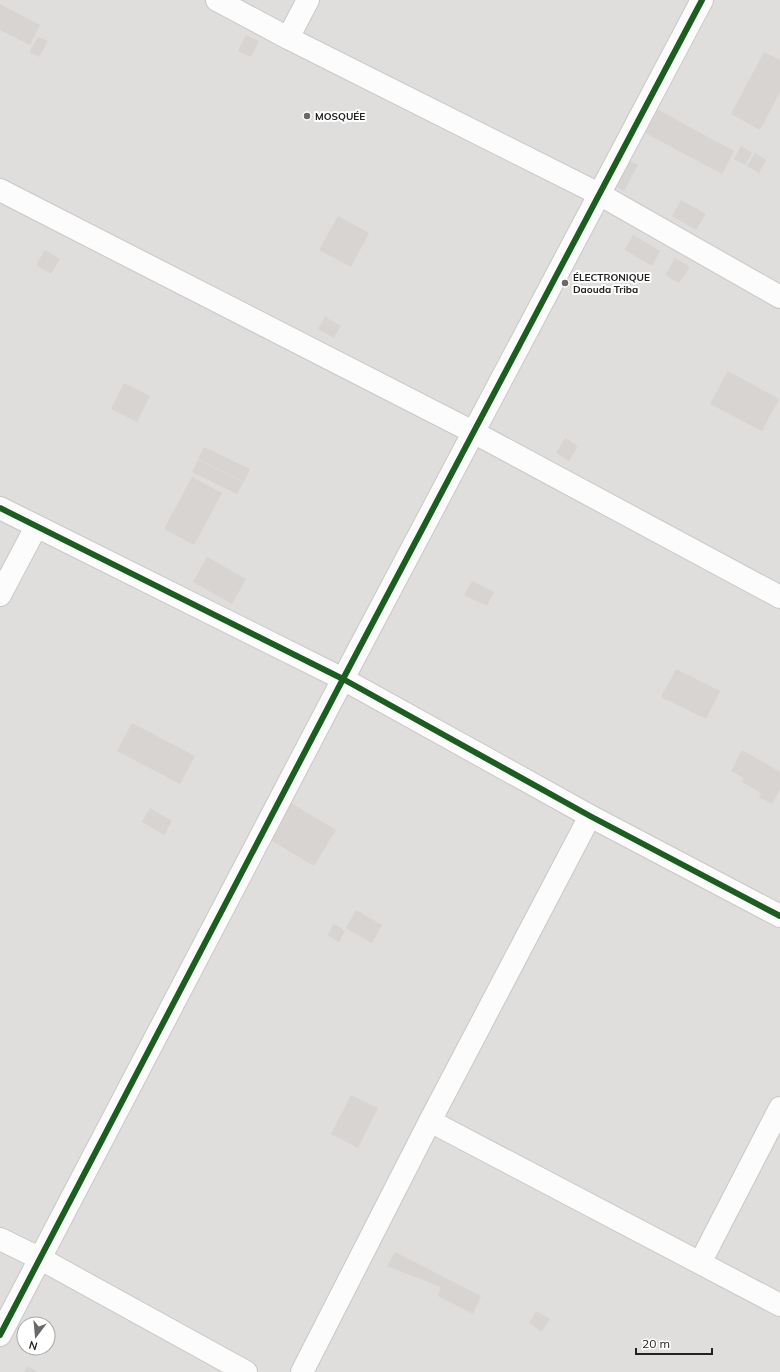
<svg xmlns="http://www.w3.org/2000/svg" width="780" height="1372" viewBox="0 0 780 1372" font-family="Mulish,sans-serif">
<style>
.residential{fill:#dfdedc;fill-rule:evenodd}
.building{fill:#d7d4d2}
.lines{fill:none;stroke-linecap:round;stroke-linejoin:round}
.street-casing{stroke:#c9c8c7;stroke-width:24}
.street{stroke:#fdfcfc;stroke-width:22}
.cycleway-casing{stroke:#fff;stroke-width:8}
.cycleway{stroke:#1b5e20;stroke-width:6}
.poi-dot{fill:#6a6968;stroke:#fff;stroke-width:1.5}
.labels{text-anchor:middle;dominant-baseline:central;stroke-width:4;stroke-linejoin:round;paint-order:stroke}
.poi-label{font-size:10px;font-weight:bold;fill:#222;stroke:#fff;text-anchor:start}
</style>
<rect width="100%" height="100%" fill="#f0eeeb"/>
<path class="residential" d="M0,0H780V1372H0ZM24,1324H48V1348H24Z"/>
<path class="building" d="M0,4L40,25L30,45L0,30Z
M246,35L259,41L251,57L238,51Z
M38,37L48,41L39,57L29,52Z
M764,52L780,60V92L760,130L731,114Z
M649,105L734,151L722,174L636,128Z
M741,146L752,153L745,165L734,159Z
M755,153L766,160L759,173L747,166Z
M622,156L638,165L624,191L607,182Z
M681,200L706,214L696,230L672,216Z
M338,216L369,233L351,267L319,250Z
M633,235L660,251L652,266L625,250Z
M45,250L60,259L51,274L36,265Z
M675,258L690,267L679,283L665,275Z
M325,317L341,326L334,338L318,329Z
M728,371L779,399L762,431L710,404Z
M124,383L150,396L137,422L111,409Z
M565,438L578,446L569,461L556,453Z
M204,447L250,469L244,482L198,459Z
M198,460L243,482L237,494L192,472Z
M192,477L222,493L194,545L164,529Z
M207,557L246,579L232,604L193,582Z
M472,581L494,592L487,606L464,595Z
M676,669L720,691L706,719L661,697Z
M132,723L195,756L180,784L117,751Z
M742,750L780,772V789L772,804L759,797L761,793L742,782L744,778L731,771Z
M291,803L336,830L314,866L269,839Z
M150,808L172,821L164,835L142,822Z
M356,910L382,925L372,943L346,928Z
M334,924L345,931L339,942L327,935Z
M351,1095L378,1108L358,1148L331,1134Z
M395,1252L481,1296L473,1314L438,1296L441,1287L387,1266Z
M536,1311L550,1319L542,1332L529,1323Z
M27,1366L38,1372H24Z"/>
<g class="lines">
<g class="street-casing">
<path id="street" d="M217,0L288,38L599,194L780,297
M288,38L308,0
M0,190L473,432L780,597
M0,508L343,679L590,816L780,916
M0,595L36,527
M430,1121L780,1305
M0,1239L41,1259L246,1372
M700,1263L780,1108
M0,1335L343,679L702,0
M302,1372L430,1121L590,816"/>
</g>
<use href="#street" class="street"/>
<g class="cycleway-casing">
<path id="cycleway" d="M0,508L343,679L590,816L780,916
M0,1335L343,679L702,0"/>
</g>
<use href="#cycleway" class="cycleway"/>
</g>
<g class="poi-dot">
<circle cx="307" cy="116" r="4"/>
<circle cx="565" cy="283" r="4"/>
</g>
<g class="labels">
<g class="poi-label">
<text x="315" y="116">MOSQUÉE</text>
<text x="573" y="277">ÉLECTRONIQUE<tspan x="573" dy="12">Daouda Triba</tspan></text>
</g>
</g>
<g transform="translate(36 1336) rotate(196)"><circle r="19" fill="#ffffff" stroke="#a7a7a7"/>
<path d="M0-3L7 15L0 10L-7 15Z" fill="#6a6968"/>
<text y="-6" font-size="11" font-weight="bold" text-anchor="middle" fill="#222222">N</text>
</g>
<path d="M636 1348v6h76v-6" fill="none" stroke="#222222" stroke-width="2"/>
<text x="642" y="1348" font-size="12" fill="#222222" stroke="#ffffff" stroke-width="3" paint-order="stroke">20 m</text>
</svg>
